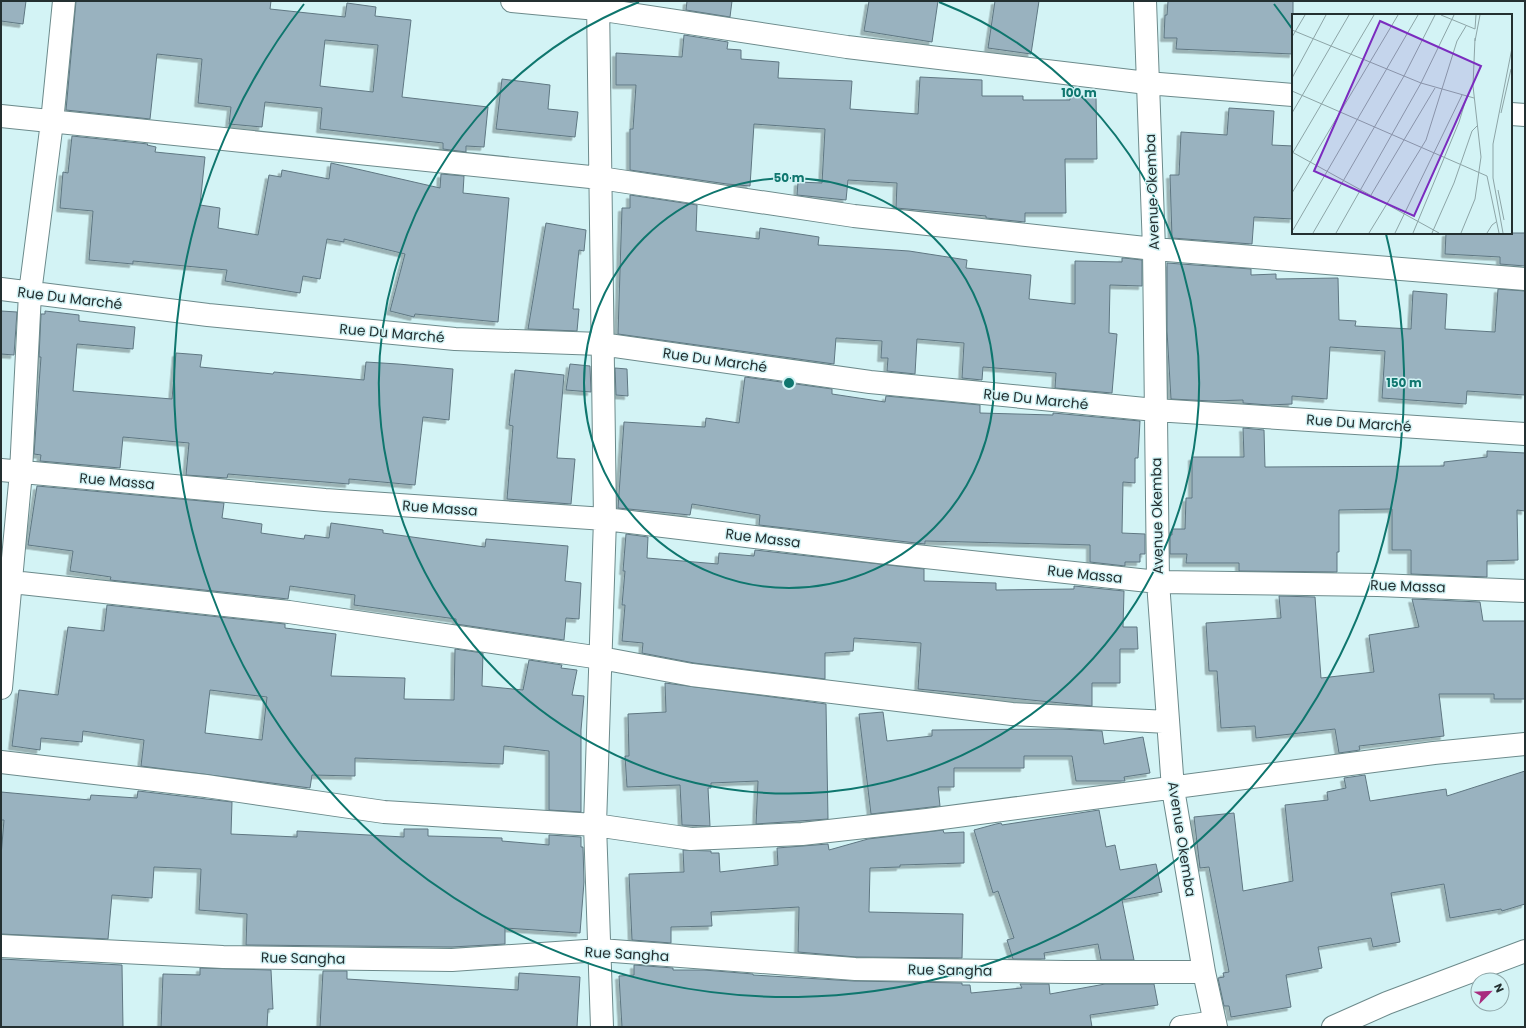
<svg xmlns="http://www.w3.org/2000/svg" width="1526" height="1028" viewBox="0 0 1526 1028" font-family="Poppins,sans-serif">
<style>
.building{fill:#99b2bf;stroke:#5f7782;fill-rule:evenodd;filter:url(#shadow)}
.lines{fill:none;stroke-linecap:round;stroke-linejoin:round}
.minor-casing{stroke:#6c8a8b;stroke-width:24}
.minor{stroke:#fff;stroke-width:22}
.ring{fill:none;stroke:#0f766e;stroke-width:2}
.labels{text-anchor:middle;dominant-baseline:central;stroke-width:3;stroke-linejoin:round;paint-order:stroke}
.street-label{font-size:14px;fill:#243031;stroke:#d3f3f5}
.inset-road{fill:none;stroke:#8da5a7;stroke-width:1}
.view{fill:#7b2cbf;fill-opacity:0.15;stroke:#7b2cbf;stroke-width:2}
.inset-edge{fill:none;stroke:#243031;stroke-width:2}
.centre{fill:#0f766e;stroke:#d3f3f5;stroke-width:2}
.ring-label{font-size:12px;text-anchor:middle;font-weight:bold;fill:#0f766e;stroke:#d3f3f5;stroke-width:3;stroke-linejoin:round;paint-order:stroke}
</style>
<defs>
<filter id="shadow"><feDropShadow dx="-3.5" dy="3.5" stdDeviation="0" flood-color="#0004"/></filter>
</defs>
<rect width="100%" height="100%" fill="#d3f3f5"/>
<path class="building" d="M1,1H26L23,24L1,21Z
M76,1H271L270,9L345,17L347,3L376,7L375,16L411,20L402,97L488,107L484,147L466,146V152L443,149V143L320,129L322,108L265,102L262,127L229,124L231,107L198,103L202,59L157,54L150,119L66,110ZM325,40L378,45L373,92L320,86Z
M687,1H732L730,17L686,10Z
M869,1H938L932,42L864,31Z
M995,1H1039L1031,54L988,48Z
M1168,1H1293V54L1176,49L1177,38H1164L1165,15H1167Z
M684,35L728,42L727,49L741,50V59L779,62L778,78L852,81L850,109L918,114L920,77L982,80V96H1023V100H1070V96H1096L1097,159H1065L1066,213H1025V222L986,218V216L896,208L897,183L848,180L846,200L797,195L798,182L822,183L825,129L754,124L750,186L727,184L630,170V129H633L636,85H616V53L682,57Z
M502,79L550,85L548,109L578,112L575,137L496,129Z
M1229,108L1274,111L1272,145L1293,146V219L1254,217L1252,244L1172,238L1170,175H1179L1181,132L1227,135Z
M72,136L148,144L147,145L156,147L155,152L205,157L200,205L220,208L218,228L258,235L269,175L281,177L282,170L329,179L331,163L440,188L441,174L464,176L463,193L509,198L498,322L415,314L414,317L390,311L405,254L344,239V242L327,239L320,279L303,276L300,293L225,281L227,270L133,261V264L89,260L93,211L60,208L63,172L68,173Z
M630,195L697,205L696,231L759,239L760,228L819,237L818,245L909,251L967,260L966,268L1031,275L1029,299L1075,304V261L1122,262V258H1124L1142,260V286L1110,285L1109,333L1117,334L1112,393L1055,388L1056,373L983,367L982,380L962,378L964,343L917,339L915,374L887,371L888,358H881L882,341L836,338L834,364L618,334L622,208H630Z
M546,223L586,230L584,251L579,250L573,309H579L577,331L528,329Z
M1446,233H1525V266L1500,264V257L1445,254Z
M1167,263L1251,269V275L1276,274V279L1338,278L1339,320L1356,321L1355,326L1411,329L1413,291L1447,294L1445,329L1495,332L1498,289L1525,291V395L1467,391L1466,404L1382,398L1385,351L1330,347L1327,399L1292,396V404L1268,405L1243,403V400L1212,401L1171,399L1167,331Z
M1,311L17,312L14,355L1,354Z
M45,311L79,315V321L135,327L133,349L77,344L73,391L172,399L176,353L202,355L200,367L273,374L274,372L364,380L366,362L398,364L453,369L449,420L423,417L415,485L349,479V484L228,474L227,478L186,475L189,443L123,437L120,468L40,461L41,455L34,454L41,357H39L41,314H45Z
M570,364L590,366L591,392L566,390Z
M615,368L627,369L628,396L616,395Z
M515,370L564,375L557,458L575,459L571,504L507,499L513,426L509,425Z
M745,377L832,389V394L885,402L886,396L980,405V413L1053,415V413L1140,421L1138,458H1135V483L1123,482L1122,533L1145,534V554H1140V562H1125V566L1090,562V545L925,541V544L759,525L760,515L692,504L690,515L618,508L624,422L705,427L706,418L739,423Z
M1243,428L1264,430L1265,467L1444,466V462L1487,457V451L1525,453V511L1517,510L1518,560L1487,561V577L1411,574V550H1392V509L1339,510V552H1337V572L1239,571V563H1186L1187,554H1170V535H1172V529H1185L1186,498H1192V457H1244Z
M37,486L224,503L222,518L262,524L261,533L304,539L305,535L329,538L331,523L383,530V533L485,547L486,539L568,546L565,581L581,583L579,619L566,618L564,640L456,624V619L354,605L355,595L290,586L288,599L110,580L111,577L70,571L73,551L28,545Z
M626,534L648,537L647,558L718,564L719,553L754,556L755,550L924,569V581L996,583V590L1074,589V586L1124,591L1123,627H1137L1138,649H1120V683H1092V706L918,689L921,643L854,638L853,651L825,653V679L694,663L642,653L643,643L622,641L625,605H622L625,571H623Z
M1279,596L1315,597L1321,678L1374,672L1369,635L1419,627L1412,599L1480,602L1483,621H1525V699H1494V694H1439L1444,736L1359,746L1360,750L1339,753L1335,729L1256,738L1255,726L1221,728L1217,671H1209L1206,623L1281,618Z
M107,605L285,624V628L336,634L331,676L405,678L404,699L454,700L455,649L483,653L482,686L523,690L529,660L562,665L561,668L577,670L572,695L584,696L581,730V812L549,810V751L504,746L503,764L355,758V776L312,775L310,788L141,766L144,740L83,731L82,742L41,738L40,750L12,746L19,690L58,695L68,627L104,631ZM210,690L267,697L262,740L205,733Z
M665,683L826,704L828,819L756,824L758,781L711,783V788H708L710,826L682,825L680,785L627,787L625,756H629L628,714L666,712Z
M883,712L887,741L932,736V730L1059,729L1102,731L1104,744L1143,737L1150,773L1124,777L1125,781H1076L1072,756H1024V768H954V787H938L940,806L871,814L859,714Z
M1525,771V904L1502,911L1501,909L1450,918L1444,884L1391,893L1400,942L1373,947L1371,938L1318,947L1322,968L1286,975L1291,1007L1231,1017L1229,1006H1224L1218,978L1224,977L1223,973L1229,972L1209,867L1200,868L1194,817L1234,813L1243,891L1293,881L1285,805L1328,800L1327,792L1346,788L1344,778L1365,775L1370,801L1446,789L1447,796Z
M138,791L232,802L231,834L297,837V831L404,837V829H428V836L502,838V841L549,845V835L581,837V847H583L584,882L580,933L505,928V944L452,947L246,945L247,914L199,910L201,869L154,867L152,898L112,895L108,939L1,934V856L4,820H1V792L90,800L91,795L137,798Z
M1099,810L1106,847L1115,845L1120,870L1156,864L1162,892L1122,900L1134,960H1101L1098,944L1044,953L1045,959H1013L1007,940L1014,938L998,891L993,893L974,830L996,824L1001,823L1002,825Z
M943,830L944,833L964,832V863L900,865V867L870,868L869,912L963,914L962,958L856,957L798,952L799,907L711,912L712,926L671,927V943L632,940L629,874L684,872L683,850L711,851V853H719L720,872L778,865L777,848L828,844L829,850L868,839Z
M1,959L122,965L123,1027H1Z
M634,965L673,968V970H704L753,974V975L854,981L962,983V985H970L971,993L1022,988L1020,984H1049L1050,994L1105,984H1154L1158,1005L1090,1015L1092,1027H622L619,976L634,975Z
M200,968L271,970L273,1009H268L267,1027H161L163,974L200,975Z
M323,971H347V979L518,990L519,973L580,977L577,1027H320Z"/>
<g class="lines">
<g class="minor-casing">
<path id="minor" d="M512,1L597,9L847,47L1147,83L1293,95
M598,1L605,519L595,825L602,1027
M1145,1L1154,249L1158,582L1173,789L1204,972L1216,1027
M1511,114L1525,115
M1,116L600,178L854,216L1154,249L1525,279
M1,289L208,315L455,339L601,344L870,382L1155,410L1525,434
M1,470L325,500L605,519L879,552L1158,582L1378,585L1525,591
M12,582L289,612L601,658L692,675L1012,714L1168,722
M1,688L21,472L30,293L52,122L64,1
M1,762L206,786L384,812L595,825L691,839L802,834L927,820L1434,753L1525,744
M1,946L223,957L452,960L600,950L855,969L1066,972H1204
M1181,1027L1215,1022
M1333,1027L1387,1003L1525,951"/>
</g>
<use href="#minor" class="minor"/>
</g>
<g class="ring">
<circle cx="789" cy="383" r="205"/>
<path d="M939 2A410 410 0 1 1 639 2"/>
<path d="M1274 4A615 615 0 0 1 1293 30M1386 234A615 615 0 1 1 304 4"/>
</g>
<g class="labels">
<g class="street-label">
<text transform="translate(1152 192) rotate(-92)">Avenue Okemba</text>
<text transform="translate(70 298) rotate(7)">Rue Du Marché</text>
<text transform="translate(392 333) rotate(5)">Rue Du Marché</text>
<text transform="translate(715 360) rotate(8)">Rue Du Marché</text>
<text transform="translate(1036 399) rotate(6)">Rue Du Marché</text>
<text transform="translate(1359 423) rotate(4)">Rue Du Marché</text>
<text transform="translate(117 481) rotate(5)">Rue Massa</text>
<text transform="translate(440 508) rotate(4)">Rue Massa</text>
<text transform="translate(1157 516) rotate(-91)">Avenue Okemba</text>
<text transform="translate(763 538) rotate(7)">Rue Massa</text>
<text transform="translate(1085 574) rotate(6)">Rue Massa</text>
<text transform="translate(1408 586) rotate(2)">Rue Massa</text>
<text transform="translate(1182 839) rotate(81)">Avenue Okemba</text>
<text transform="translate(627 954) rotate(3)">Rue Sangha</text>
<text transform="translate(303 958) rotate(1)">Rue Sangha</text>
<text transform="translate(950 970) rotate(1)">Rue Sangha</text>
</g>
</g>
<g transform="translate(1292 14)">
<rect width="220" height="220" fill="#d3f3f5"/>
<path class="inset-road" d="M149,1L183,15M183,15L184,1M0,16L129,69L182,84M0,23L13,1M183,27L188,1M0,64L34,1M0,77L195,162L207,219M0,99L57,1M209,99L219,55M0,138L147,219M0,140L82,1M206,176L212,206M0,179L106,1M79,181L143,74M1,216L126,1M21,219L112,62L143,1M44,219L129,69L162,1M77,219L134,126L165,27L174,12M103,219L170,81M121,219L167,108L175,82M140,219L162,169L180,117L186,111M169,219L183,185L189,143L181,72L183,24M195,219L200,211L204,208M211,219L201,164V130L220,34"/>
<path class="view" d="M88,7L189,52L122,202L22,157Z"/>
<rect width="220" height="220" class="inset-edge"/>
</g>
<circle cx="789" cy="383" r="6" class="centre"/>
<g class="ring-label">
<text x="1079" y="97">100 m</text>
<text x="789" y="182">50 m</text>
<text x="1404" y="387">150 m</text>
</g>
<rect width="1526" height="1028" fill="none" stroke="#243031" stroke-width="4"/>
<g transform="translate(1490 992) rotate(66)"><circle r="19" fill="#d3f3f5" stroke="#8da5a7"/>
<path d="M0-3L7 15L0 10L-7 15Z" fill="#a82c7e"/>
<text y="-6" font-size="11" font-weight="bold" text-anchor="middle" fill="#243031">N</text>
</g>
</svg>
